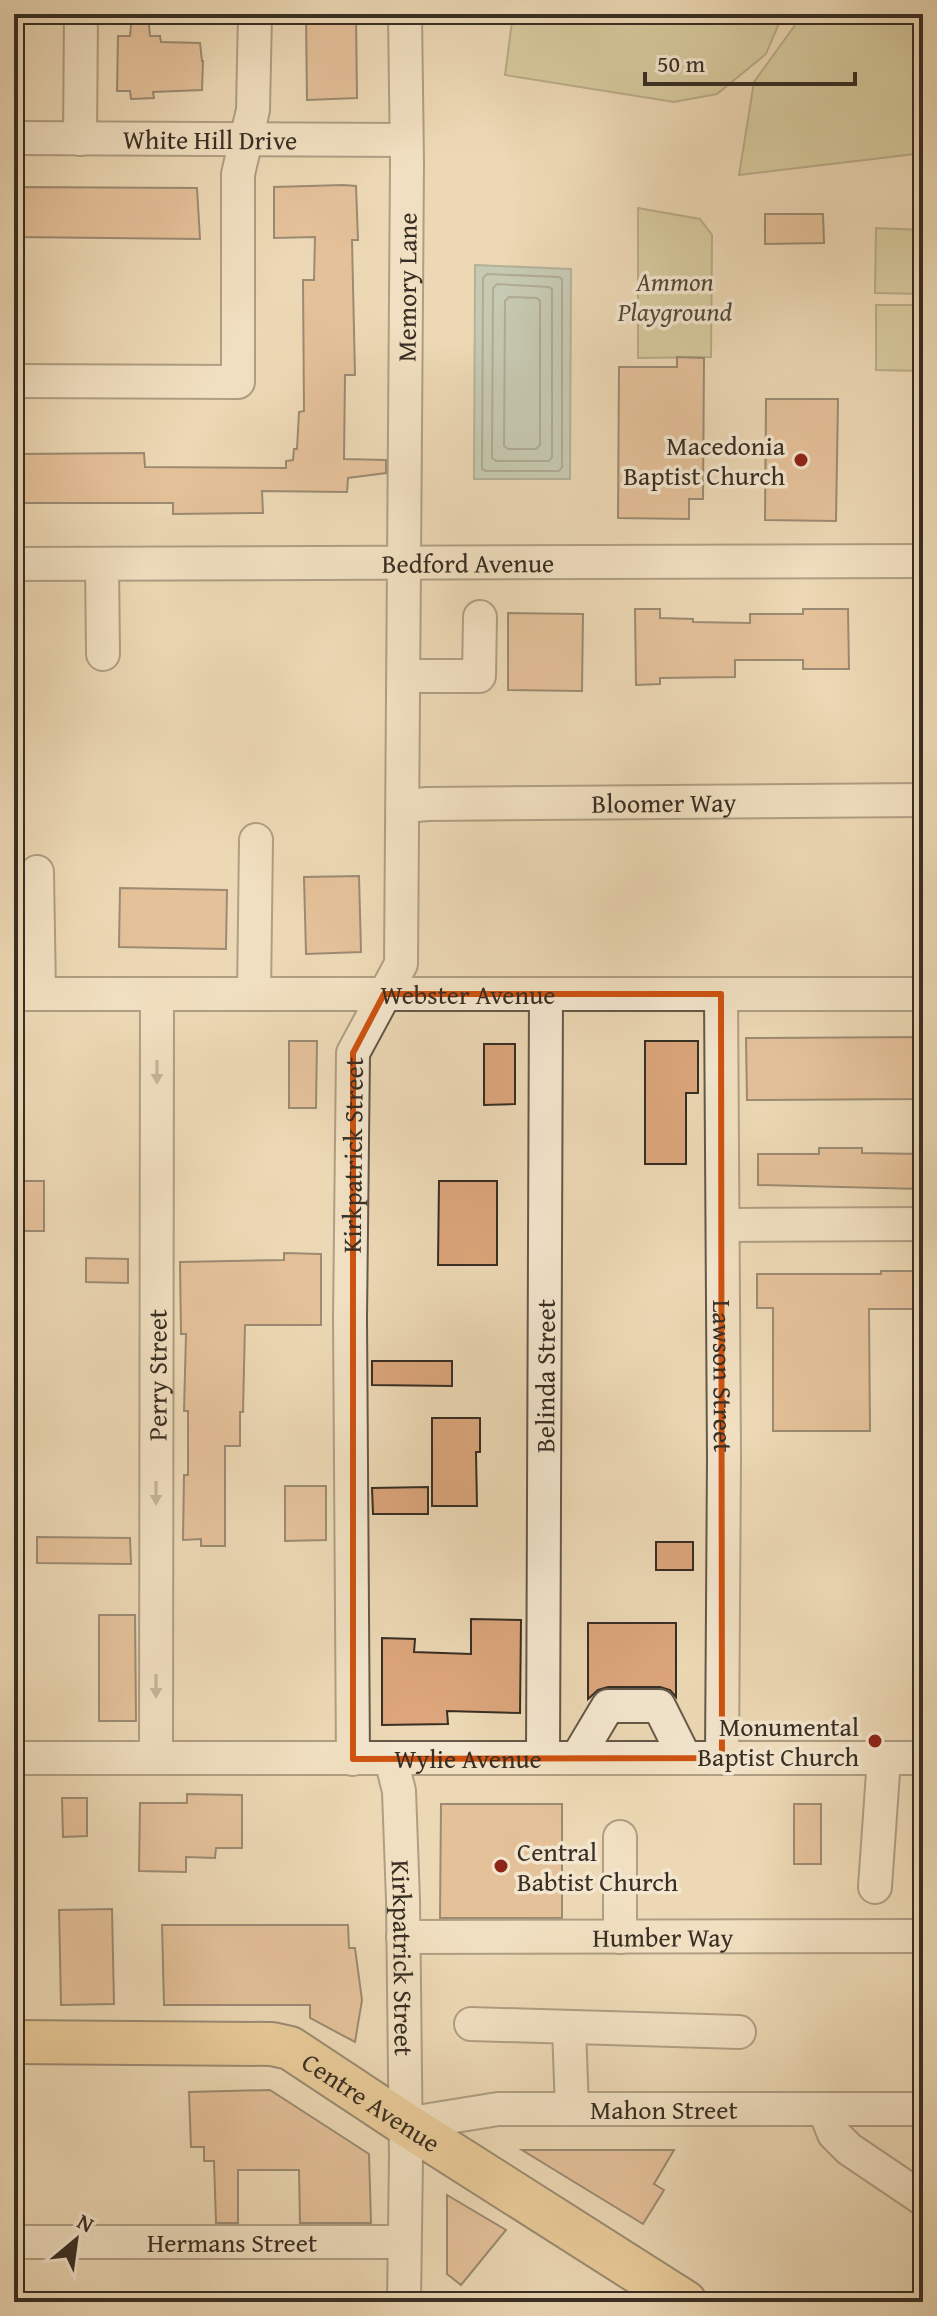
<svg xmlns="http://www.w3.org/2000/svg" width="937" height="2316" viewBox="0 0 937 2316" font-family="'Gentium Book Plus',serif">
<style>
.green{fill:#bfbc88;stroke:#7c7556;stroke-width:2}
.water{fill:#99b9b2;stroke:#728179;stroke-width:2}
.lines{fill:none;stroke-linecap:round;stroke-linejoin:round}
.shore{stroke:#68746b;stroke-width:2}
.building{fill:#dca57b;stroke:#382e24;stroke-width:2}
.minor-casing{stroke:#655848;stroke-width:36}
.major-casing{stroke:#382e24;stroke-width:46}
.minor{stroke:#f3e6ce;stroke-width:32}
.major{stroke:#e6bc7a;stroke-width:42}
.oneway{fill:#968a79}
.marked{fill:none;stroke:#ce5310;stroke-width:6;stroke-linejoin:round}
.poi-dot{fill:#8f2418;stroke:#f3e6ce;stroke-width:3}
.labels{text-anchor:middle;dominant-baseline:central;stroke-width:7;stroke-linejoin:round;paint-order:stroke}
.street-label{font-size:26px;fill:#382e24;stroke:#f3e6ce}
.park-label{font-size:26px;font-style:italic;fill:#534a38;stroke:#f3e6ce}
.poi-label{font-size:26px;fill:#382e24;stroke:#f3e6ce;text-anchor:end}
</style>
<rect width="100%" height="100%" fill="#ecd8b4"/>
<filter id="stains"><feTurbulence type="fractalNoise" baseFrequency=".0025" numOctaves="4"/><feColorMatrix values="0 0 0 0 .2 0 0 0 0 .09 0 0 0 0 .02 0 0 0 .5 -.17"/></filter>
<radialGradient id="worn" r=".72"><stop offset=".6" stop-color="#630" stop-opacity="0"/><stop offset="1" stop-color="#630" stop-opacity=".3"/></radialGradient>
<path class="green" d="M513,14H783L766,54L717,94L674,102L505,75Z
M803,14H923V153L739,175L754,82Z
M638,208L700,219L712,235L711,357L638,358Z
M876,228L923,230V294L875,293Z
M876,305H923V371L876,370Z"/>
<path class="water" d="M475,265L571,269L570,479H474Z"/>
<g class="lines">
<path class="shore" d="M487,274L559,277L562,279V467L559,471H486L482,469L483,278Z
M497,284L549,287L552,289V457L549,461H496L492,458L493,288Z
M509,297L537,298L540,301V445L536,449H508L504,446L505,301Z"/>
</g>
<path class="building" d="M132,14H148L150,36H160L161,42L200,43L202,61H203L202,90L153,92L154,98L131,99L130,91H117L118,36H130Z
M306,14H356L357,98L307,100Z
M343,185L356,186L358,240H352L355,375H345L344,459L386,460V473L348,478L347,492L262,491L263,513L173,514V503H14V454L144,453L145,467L286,468V461L293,460L294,449H297L299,412L304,411L303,280H314L315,237L274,238V187Z
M14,187L197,188L200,239L14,237Z
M765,214H823L824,243L765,244Z
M677,357L704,358L703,499H689V519L618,518L619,367H677Z
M766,399H838L836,521L765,520Z
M635,609H660V618L693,619V622L750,623V614H803V609H848L849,669H803V660H735V677L660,678V684L636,685Z
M508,613L583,614L582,691L508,690Z
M359,876L361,952L306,954L304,877Z
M120,888L227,890L226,949L119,947Z
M920,1037V1099L747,1100L746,1038Z
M289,1041H317L316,1108H289Z
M645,1041H698V1093H686V1164H645Z
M484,1044H515V1104L484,1105Z
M819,1148H862V1153L921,1154V1189L758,1185V1154H819Z
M14,1181H44V1231H14Z
M439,1181H497V1265H438Z
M284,1253L321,1254V1325H245L243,1412H240V1446H225V1546H201V1539L183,1540L184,1475H188V1411H184L186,1334H181L180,1262L284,1260Z
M86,1258L128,1259V1283L86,1282Z
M881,1271H919V1309H869L870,1431H773V1308H757V1274H881Z
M372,1361H452V1386L372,1385Z
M432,1418H480V1452H476L477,1506H432Z
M285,1486H326V1540L285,1541Z
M428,1487V1514H373L372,1488Z
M37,1537L130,1538L131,1564L37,1563Z
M656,1542H693V1570H656Z
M99,1615H135L136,1721H99Z
M471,1619L521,1620L520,1713L447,1711L448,1724L382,1725V1638L415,1639L414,1652L471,1654Z
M588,1623H676V1697L670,1690L660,1687H608L598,1690L588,1699Z
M187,1794L242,1795V1848H216L215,1858L186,1857V1872L139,1871L140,1803H187Z
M62,1798H87V1836L63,1837Z
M441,1804H562V1918H440Z
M794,1804H821V1864H794Z
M112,1909L114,2004L61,2005L59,1910Z
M162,1925H348L349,1948H355L362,2000L355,2042L310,2018V2005H164Z
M270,2090L369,2154L371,2223H300L299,2170H238V2223H216L214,2161H204V2147H191L189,2092Z
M522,2150H674L654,2184L664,2190L643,2224Z
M447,2195L506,2230L461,2285L447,2274Z"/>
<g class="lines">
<g class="minor-casing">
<g id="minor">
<path id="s1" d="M14,138L406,140"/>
<path d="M80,139L81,14"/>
<path d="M14,381L238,382V174L253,110L255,14"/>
<path id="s2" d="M14,564L923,561"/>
<path d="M102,564L103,654"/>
<path d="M404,676H479L480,617"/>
<path id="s3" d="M404,806L428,804L923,800"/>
<path d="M37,872L39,994"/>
<path id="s4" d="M14,994H923"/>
<path d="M254,994L256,840"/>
<path id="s5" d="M721,994L724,1457L722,1758"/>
<path d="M723,1225L923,1224"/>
<path id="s6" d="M156,1757L157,994"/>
<path id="s7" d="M14,1758H923"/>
<path id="s8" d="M543,1758L546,994"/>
<path d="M577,1758L608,1706H659L685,1758"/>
<path id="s9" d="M353,1759L350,1318L353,1053L401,964L407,163L405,14"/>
<path id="s10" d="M391,1759L399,1791L403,1900L406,2158L404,2302"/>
<path d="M620,1837V1937"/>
<path d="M875,1887L884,1758"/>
<path id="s11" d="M403,1937L923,1936"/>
<path d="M471,2024L739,2032"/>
<path d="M569,2028L572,2109"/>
<path d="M824,2109L834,2134L849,2149L923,2199"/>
<path id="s12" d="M405,2124L498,2109H923"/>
<path id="s13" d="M14,2242H403"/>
</g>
</g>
<g class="major-casing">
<g id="major">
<path id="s14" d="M14,2042L272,2044L290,2048L405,2124L685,2302"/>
</g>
</g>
<use href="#minor" class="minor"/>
<use href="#major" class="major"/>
</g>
<defs><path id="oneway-solid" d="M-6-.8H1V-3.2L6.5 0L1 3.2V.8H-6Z" transform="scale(2)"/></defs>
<g class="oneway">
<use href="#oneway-solid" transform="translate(157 1072) rotate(90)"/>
<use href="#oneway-solid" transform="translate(156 1493) rotate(90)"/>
<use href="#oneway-solid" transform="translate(156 1686) rotate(90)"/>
</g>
<path d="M0 0H937V2316H0ZM384,994H721L722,1758L353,1759V1053Z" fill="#ecd8b4" fill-opacity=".55" fill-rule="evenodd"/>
<path class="marked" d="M384,994H721L722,1758L353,1759V1053Z"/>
<g class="poi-dot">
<circle cx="801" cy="460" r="8"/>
<circle cx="875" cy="1741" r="8"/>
<circle cx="501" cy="1866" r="8"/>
</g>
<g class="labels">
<g class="street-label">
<text stroke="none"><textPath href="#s1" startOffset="196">White Hill Drive</textPath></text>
<text stroke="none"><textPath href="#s9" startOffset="1484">Memory Lane</textPath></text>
<text stroke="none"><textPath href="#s2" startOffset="454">Bedford Avenue</textPath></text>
<text stroke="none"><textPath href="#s3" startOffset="260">Bloomer Way</textPath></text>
<text stroke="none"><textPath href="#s4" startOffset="454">Webster Avenue</textPath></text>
<text stroke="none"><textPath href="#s9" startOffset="604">Kirkpatrick Street</textPath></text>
<text stroke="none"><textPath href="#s6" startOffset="382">Perry Street</textPath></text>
<text stroke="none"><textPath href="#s8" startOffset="382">Belinda Street</textPath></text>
<text stroke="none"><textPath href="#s5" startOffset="382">Lawson Street</textPath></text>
<text stroke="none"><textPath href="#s7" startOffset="454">Wylie Avenue</textPath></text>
<text stroke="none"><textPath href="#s11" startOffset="260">Humber Way</textPath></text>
<text stroke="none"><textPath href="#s10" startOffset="200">Kirkpatrick Street</textPath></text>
<text stroke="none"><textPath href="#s14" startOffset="374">Centre Avenue</textPath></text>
<text stroke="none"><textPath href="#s12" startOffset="260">Mahon Street</textPath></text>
<text stroke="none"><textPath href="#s13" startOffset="218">Hermans Street</textPath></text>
</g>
<g class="park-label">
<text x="675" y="281">Ammon<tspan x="675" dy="30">Playground</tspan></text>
</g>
<g class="poi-label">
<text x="785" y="445">Macedonia<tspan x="785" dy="30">Baptist Church</tspan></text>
<text x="859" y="1726">Monumental<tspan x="859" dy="30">Baptist Church</tspan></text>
<text x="517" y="1851" text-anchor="start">Central<tspan x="517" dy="30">Babtist Church</tspan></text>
</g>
</g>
<rect width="937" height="2316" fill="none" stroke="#ecd8b4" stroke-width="48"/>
<rect x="16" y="16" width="905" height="2284" fill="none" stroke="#382e24" stroke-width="4"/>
<rect x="24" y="24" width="889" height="2268" fill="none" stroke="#382e24" stroke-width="2"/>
<g transform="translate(76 2240) rotate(29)" stroke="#f3e6ce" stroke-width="6" paint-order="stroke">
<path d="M0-6L14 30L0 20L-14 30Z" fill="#382e24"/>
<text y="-12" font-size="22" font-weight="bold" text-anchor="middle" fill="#382e24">N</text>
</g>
<path d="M645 72v12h210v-12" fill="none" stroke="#382e24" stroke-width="4"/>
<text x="657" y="72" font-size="24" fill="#382e24" stroke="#f3e6ce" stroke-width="6" paint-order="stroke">50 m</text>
<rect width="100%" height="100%" filter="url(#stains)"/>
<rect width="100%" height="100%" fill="url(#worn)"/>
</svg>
